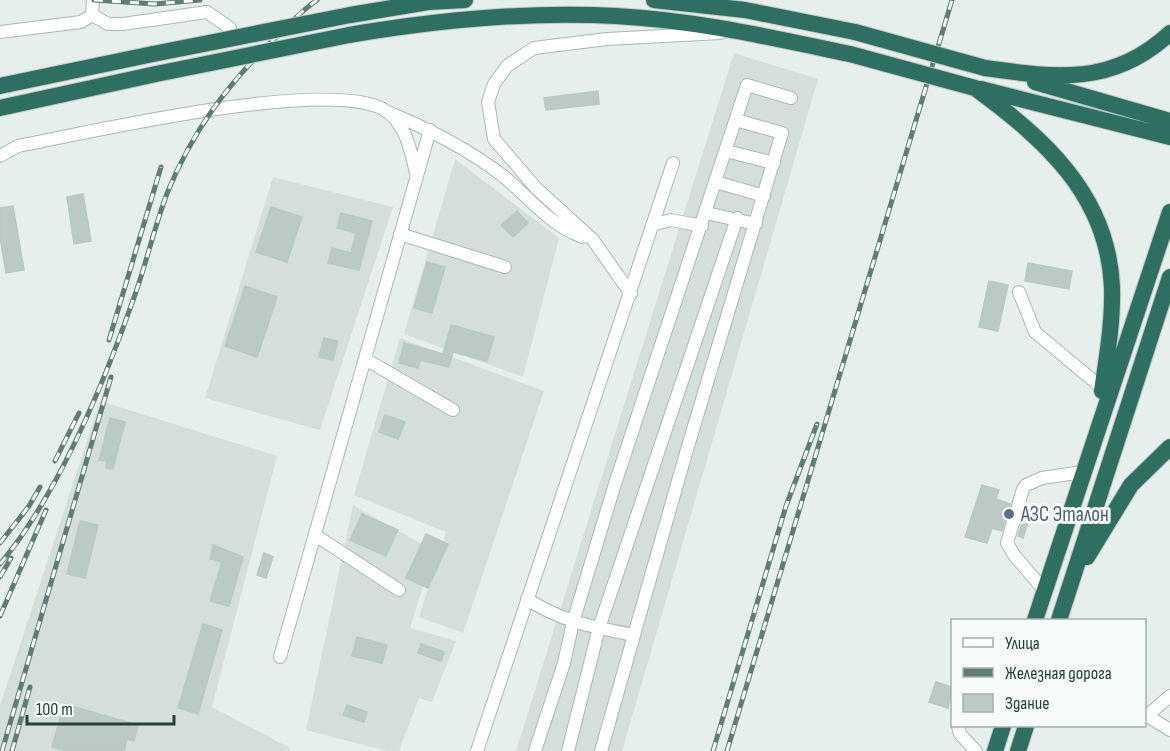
<svg xmlns="http://www.w3.org/2000/svg" width="1170" height="751" viewBox="0 0 1170 751" font-family="'Sofia Sans Condensed',sans-serif">
<style>
.built{fill:#d4dfda}
.building{fill:#bbcac4;stroke:#b8c9c2;stroke-width:1.5}
.lines{fill:none;stroke-linecap:round;stroke-linejoin:round}
.minor-casing{stroke:#a8b8b2;stroke-width:14}
.highway-casing{stroke:#c2cac8;stroke-width:18}
.minor{stroke:#fff;stroke-width:12}
.highway{stroke:#2f6f62;stroke-width:16}
.rail-casing{stroke:#5f7d75;stroke-width:5}
.rail{stroke:#f7fbf9;stroke-width:3;stroke-dasharray:9;stroke-linecap:butt}
.highway-bridge-casing{stroke:#c2cac8;stroke-width:18;stroke-linecap:butt}
.highway-bridge{stroke:#2f6f62;stroke-width:16}
.service-dot{fill:#5c6f8a;stroke:#f7fbf9;stroke-width:2}
.labels{text-anchor:middle;dominant-baseline:central;stroke-width:6;stroke-linejoin:round;paint-order:stroke}
.service-label{font-size:21px;fill:#4e5e75;stroke:#f7fbf9;text-anchor:start}
</style>
<rect width="100%" height="100%" fill="#e6efeb"/>
<path class="built" d="M734,53L818,79L622,751H516Z
M455,159L559,238L523,377L404,334Z
M273,177L393,207L320,430L205,398Z
M400,338L544,391L463,633L419,617L446,532L354,495Z
M100,401L277,456L212,707L290,748L289,751H0V706Z
M353,505L434,551L410,628L456,641L432,702L419,698L399,751H386L306,730Z"/>
<path class="building" d="M598,91L599,104L546,110L544,98Z
M83,194L91,241L74,244L67,197Z
M13,206L24,270L6,273L0,237V208Z
M271,207L302,217L287,262L256,252Z
M517,211L528,223L513,237L501,225Z
M341,213L372,221L359,270L328,263L332,248L351,253L356,233L337,228Z
M427,262L445,267L432,313L414,308Z
M1028,263L1072,271L1069,289L1025,281Z
M989,281L1008,285L998,331L979,327Z
M245,286L277,297L257,357L225,346Z
M451,325L494,337L487,361L453,352L449,367L420,360L418,368L399,363L404,343L443,354Z
M324,338L338,341L333,360L319,357Z
M385,415L405,422L398,439L379,432Z
M110,418L125,422L113,469L106,468L107,461L99,460Z
M982,485L999,490L996,499L1010,504L1002,531L992,528L987,543L965,537Z
M1026,509L1032,510L1023,538L1018,536Z
M362,514L398,530L386,556L350,540Z
M80,521L98,525L85,578L67,574Z
M426,534L448,544L428,588L406,578Z
M213,545L243,557L229,606L210,601L222,562L210,559Z
M264,553L273,557L266,578L257,575Z
M203,624L222,630L198,714L178,708Z
M357,637L387,645L382,663L352,656Z
M421,644L444,652L441,661L418,653Z
M936,682L952,687L948,708L929,702Z
M64,704L138,725L134,741L127,739L124,751H67L52,747Z
M347,705L367,712L364,722L343,715Z"/>
<g class="lines">
<g class="minor-casing">
<path id="minor" d="M92,15L108,24H123L207,12L230,28
M0,32L81,22L92,15L93,0
M390,113C431,130 468,149 503,176C529,197 550,226 583,237
M726,151L774,163
M0,156L18,146C91,132 324,78 383,109C407,123 411,153 417,177
M716,182L764,196
M706,213L756,224
M652,225L671,220L702,226
M400,234L505,267
M1019,292L1035,332L1102,388
M631,294L593,240L536,188L494,139L488,102L494,84L507,66L534,48L607,39L720,33
M365,359L453,410
M315,535L399,590
M1044,590L1014,555L1007,543L1023,489L1026,485L1042,478L1083,472
M527,599C563,622 593,627 634,635
M280,657L430,130
M1144,714L1170,730
M1148,715L1170,696
M958,726L960,734L976,751
M477,751L673,163
M535,751L564,663L573,622L614,487L747,85L791,98
M568,751L599,628L737,218
M601,751L686,453L782,133L736,120"/>
</g>
<g class="highway-casing">
<path id="highway" d="M654,0L745,10L855,32
M350,15L428,2L465,0
M349,35C438,20 526,11 616,16C695,20 773,38 850,54
M985,68C1056,78 1113,86 1170,33
M1035,82L1170,121
M0,86L153,54
M975,88C1043,138 1108,194 1112,287C1113,322 1107,356 1102,391
M981,89L1170,137
M0,108L156,74
M1087,557L1131,485L1170,447
M1035,620L1170,212
M1059,620L1170,277
M995,751L1003,726
M1018,751L1026,726"/>
</g>
<use href="#minor" class="minor"/>
<use href="#highway" class="highway"/>
<g class="rail-casing">
<path id="rail" d="M94,0L155,4L200,0
M109,340L161,167
M55,461L79,413
M0,543L29,506L40,487
M0,564C58,495 102,388 132,303C146,266 154,227 168,191C193,131 225,88 270,43C285,28 300,12 317,0
M0,577L11,558
M0,616L46,510
M2,751L111,377
M12,751L30,687
M713,751L786,506L817,424
M727,751L952,0"/>
</g>
<use href="#rail" class="rail"/>
<g class="highway-bridge-casing">
<path id="highway-bridge" d="M855,32L985,68
M153,54L350,15
M850,54L975,88
M156,74L349,35"/>
</g>
<use href="#highway-bridge" class="highway-bridge"/>
</g>
<circle class="service-dot" cx="1009" cy="514" r="6"/>
<g class="labels">
<g class="service-label">
<text x="1021" y="514">АЗС Эталон</text>
</g>
</g>
<rect x="951" y="619" width="195" height="108" fill="#f7fbf9" stroke="#a3b1ad" stroke-width="1.5"/>
<rect x="963" y="638" width="30" height="9" fill="#ffffff" stroke="#a3b1ad" stroke-width="1.5"/>
<text x="1005" y="649" font-size="18" fill="#24423a">Улица</text>
<rect x="963" y="668" width="30" height="9" fill="#5f7d75" stroke="#a3b1ad" stroke-width="1.5"/>
<text x="1005" y="679" font-size="18" fill="#24423a">Железная дорога</text>
<rect x="963" y="694" width="30" height="18" fill="#bbcac4" stroke="#a3b1ad" stroke-width="1.5"/>
<text x="1005" y="709" font-size="18" fill="#24423a">Здание</text>
<path d="M27 715v9h147v-9" fill="none" stroke="#24423a" stroke-width="3"/>
<text x="36" y="715" font-size="18" fill="#24423a" stroke="#f7fbf9" stroke-width="4.5" paint-order="stroke">100 m</text>
</svg>
